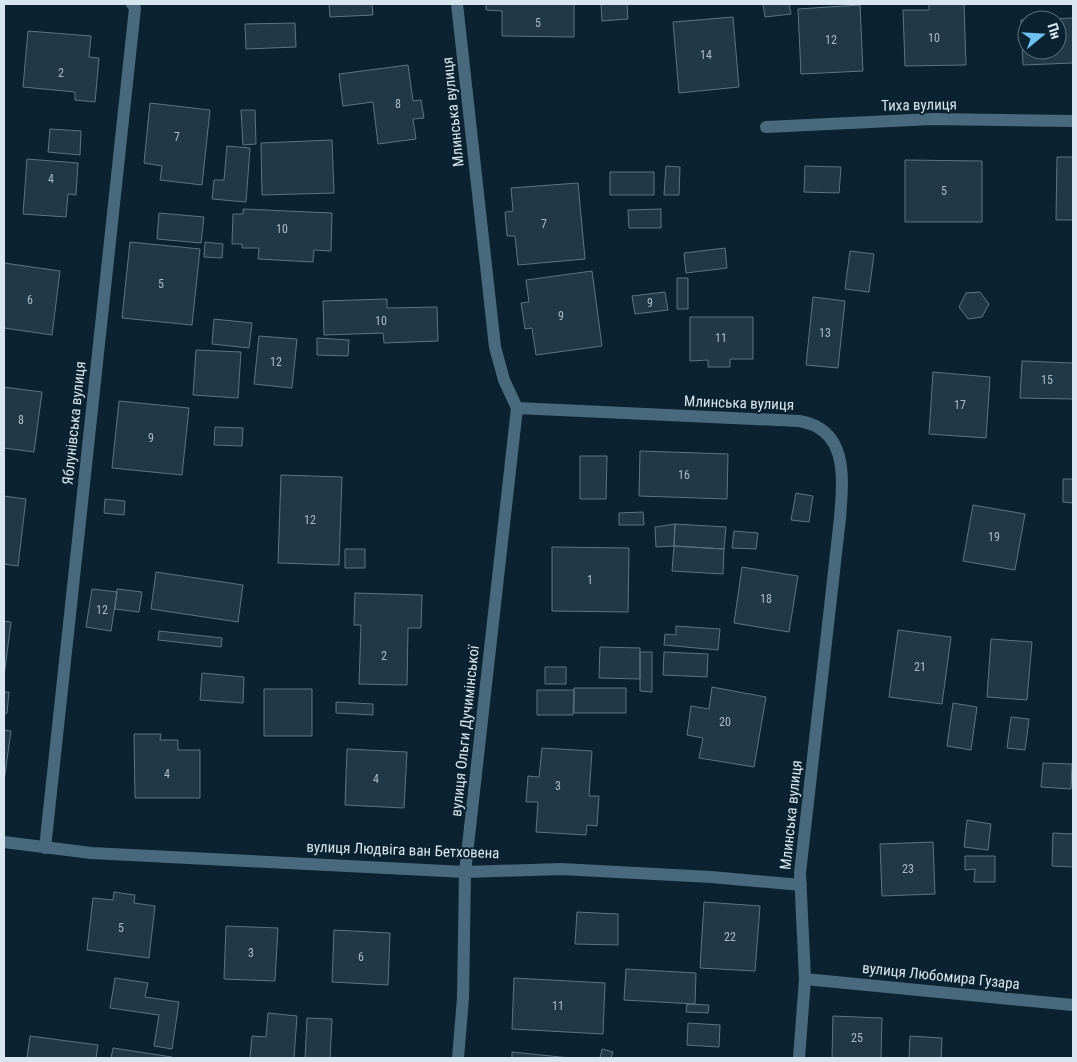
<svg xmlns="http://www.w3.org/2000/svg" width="1077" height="1062" viewBox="0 0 1077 1062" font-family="'Roboto Condensed',sans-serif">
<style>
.building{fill:#213947;stroke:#5b7585;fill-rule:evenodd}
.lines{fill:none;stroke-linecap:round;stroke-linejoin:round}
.minor{stroke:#496a7d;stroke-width:12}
.labels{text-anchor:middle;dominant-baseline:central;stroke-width:4;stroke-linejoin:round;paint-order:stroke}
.number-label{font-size:12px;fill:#aabbc5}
.street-label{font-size:15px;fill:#d8e6ef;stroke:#0b2330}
</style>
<rect width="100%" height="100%" fill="#0b2330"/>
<path class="building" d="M329,4H372L373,15L330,17Z
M486,4H574V37L502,36V11L486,10Z
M601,4H627L628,19L602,21Z
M763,4H789L791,14L765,17Z
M929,4H964L966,65L905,66L903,10H929Z
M860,5L863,71L801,74L798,9Z
M733,17L739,87L679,93L673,22Z
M1073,18V63L1023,65L1021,20ZM1027,20H1057V50H1027Z
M295,23L296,47L246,49L245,24Z
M28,31L91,36L89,57L99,58L95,102L75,100V92L23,87Z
M408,65L413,101L421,100L424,118L413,119L416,139L378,144L373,102L343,106L339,74Z
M150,103L210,110L202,185L160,180L162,166L144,163Z
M241,110H255L256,144L243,145Z
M50,129L81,131L80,155L48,152Z
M332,140L334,193L262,195L261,143Z
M227,146L250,148L246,202L212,199L214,180H224Z
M1057,157H1073V220H1056Z
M27,159L78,163L76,195L68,194L66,217L23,214Z
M905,160L982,161V222H905Z
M666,166L680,167L679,195H664Z
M805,166L841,167L839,193L804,192Z
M610,172H654V195H610Z
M578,183L585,259L518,265L515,236H507L505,212L513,211L511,188Z
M243,209L332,213L331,251L314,250L313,262L258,259L259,248H242V244H232L233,214H243Z
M661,209V228H629L628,210Z
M159,213L204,217L201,243L157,239Z
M130,242L200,249L192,325L122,318Z
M205,242L223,244L222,258L204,257Z
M725,248L727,268L686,273L684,253Z
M850,251L874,254L869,292L845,289Z
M4,263L60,271L52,335L4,328Z
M592,271L602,346L536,355L532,328L525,329L521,303L529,302L526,280Z
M677,278H688V309H677Z
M665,292L668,310L635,314L632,296Z
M980,292L989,304L982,317L968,319L959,307L966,293Z
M813,297L845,301L838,368L806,365Z
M387,299V308L437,307L438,341L384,343L383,333L324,335L323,301Z
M690,317H753V359H730V367H708V360L690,361Z
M214,319L252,323L249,348L212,344Z
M259,336L297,339L292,388L254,384Z
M317,338L349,340L348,356L317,355Z
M196,350L241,352L238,398L193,395Z
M1022,361L1073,363V399L1020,398Z
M933,372L990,377L986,438L929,434Z
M4,387L42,392L34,452L4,448Z
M119,401L189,408L182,475L112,468Z
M215,427L243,428L242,446L214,445Z
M640,451L728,454L727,499L639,496Z
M580,456H607L606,499H580Z
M281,475L342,477L339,565L278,563Z
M1063,479H1073V503L1063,502Z
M796,493L813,496L809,522L791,520Z
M4,496L26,499L18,566L4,564Z
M105,499L125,501L124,515L104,513Z
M973,505L1025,514L1015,570L963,561Z
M643,512L644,525H619V513Z
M675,524L726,527L724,549L674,546Z
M675,524L674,546L656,547L655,527Z
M734,531L758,533L756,549L732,548Z
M674,546L724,549L723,574L672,571Z
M552,547L629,548L628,612L552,611Z
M345,549H365V568H345Z
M742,567L798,576L789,632L734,623Z
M156,572L243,585L238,622L151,609Z
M92,589L117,592L111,631L86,627Z
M117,589L142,592L139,612L115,609Z
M355,593L422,595L421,628H408L407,685L359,684L361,625H354Z
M4,621L11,622L4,676Z
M676,626L720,629L718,650L664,645L665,634L676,635Z
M898,630L951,637L942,704L889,697Z
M159,631L222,638L221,647L158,640Z
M991,639L1032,642L1027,700L987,697Z
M600,647L640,648V679L599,678Z
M640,652H652V692L640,691Z
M664,652L708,654L707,677L663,675Z
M545,667H566V684H545Z
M202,673L244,677L243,703L200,700Z
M712,687L766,697L754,767L699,758L703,738L687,735L691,706L709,709Z
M574,688H626V713H574Z
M264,689H312V736H264Z
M537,690H574L573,715H537Z
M4,692H9L7,713H4Z
M336,702L373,704V715L336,713Z
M953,703L977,707L971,750L947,746Z
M1011,717L1029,719L1025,750L1007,748Z
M4,730L11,731L4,781Z
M134,734H161L160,740H178V750H200V798H135Z
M542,748L592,751L589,796H599L597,826L587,825L586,835L536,832L538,802H526L528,776L539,777Z
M347,749L407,752L404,808L345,805Z
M1043,763L1072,764L1071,789L1041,787Z
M967,820L991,824L988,850L964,847Z
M1053,833L1073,834V867L1052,866Z
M933,842L935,894L882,896L880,844Z
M965,856H995V882H974L975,869L965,870Z
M114,892L135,895L134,903L155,906L149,958L87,950L93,898L113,900Z
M704,902L760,906L755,971L700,968Z
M577,912L618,914V945L575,944Z
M226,926L278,928L275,981L224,979Z
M334,930L390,933L388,985L332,982Z
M626,969L696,973L695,1004L624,1000Z
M115,978L148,983L145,997L179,1002L172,1049L154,1046L159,1015L110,1008Z
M514,978L605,983L603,1034L512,1029Z
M687,1004L709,1005L708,1013L686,1012Z
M268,1013L297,1016L294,1058H250L252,1036L266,1037Z
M833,1016L882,1018L881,1058H832Z
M307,1018L332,1019L330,1058H305Z
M688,1023L720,1025L719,1047L687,1045Z
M30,1036L98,1045L96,1058H27Z
M910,1036L942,1038L941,1058H909Z
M113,1048L172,1057L171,1058H111Z
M602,1049L613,1052L611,1058H600Z
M512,1052L570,1058H512Z"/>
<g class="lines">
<path class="minor" d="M457,4L495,347L504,380L517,408L799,421C849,429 843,479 840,518L800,873L805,979L799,1058
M766,127L933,119L1073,121
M4,842L91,853L465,872L561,869L711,877L801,885
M45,848L135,8L132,4
M805,979L1073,1005
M458,1058L463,998L465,872L517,408"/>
</g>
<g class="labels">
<g class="number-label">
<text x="538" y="23">5</text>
<text x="934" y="38">10</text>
<text x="831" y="40">12</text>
<text x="706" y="55">14</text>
<text x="61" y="73">2</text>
<text x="398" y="104">8</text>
<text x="177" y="137">7</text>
<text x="51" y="179">4</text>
<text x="944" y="191">5</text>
<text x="544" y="224">7</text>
<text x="282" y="229">10</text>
<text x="161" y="284">5</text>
<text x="30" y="300">6</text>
<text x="650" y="303">9</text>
<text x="561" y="316">9</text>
<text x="381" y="321">10</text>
<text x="825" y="333">13</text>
<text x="721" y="338">11</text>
<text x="276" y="362">12</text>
<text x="1047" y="380">15</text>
<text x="960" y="405">17</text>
<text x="21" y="420">8</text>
<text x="151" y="438">9</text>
<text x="684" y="475">16</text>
<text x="310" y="520">12</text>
<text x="994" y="537">19</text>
<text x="590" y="580">1</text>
<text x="766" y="599">18</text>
<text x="102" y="610">12</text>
<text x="384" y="656">2</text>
<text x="920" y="667">21</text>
<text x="725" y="722">20</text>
<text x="167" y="774">4</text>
<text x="376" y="779">4</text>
<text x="558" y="786">3</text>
<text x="908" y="869">23</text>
<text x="121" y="928">5</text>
<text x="730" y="937">22</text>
<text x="251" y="953">3</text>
<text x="361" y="957">6</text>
<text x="558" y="1006">11</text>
<text x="857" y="1038">25</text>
</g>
<g class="street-label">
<text transform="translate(919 105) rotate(-1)">Тиха вулиця</text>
<text transform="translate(453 112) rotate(-96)">Млинська вулиця</text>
<text transform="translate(739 403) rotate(2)">Млинська вулиця</text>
<text transform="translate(74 423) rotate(-84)">Яблунівська вулиця</text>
<text transform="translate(465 731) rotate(-84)">вулиця Ольги Дучимінської</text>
<text transform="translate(791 815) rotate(-84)">Млинська вулиця</text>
<text transform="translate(403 850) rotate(2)">вулиця Людвіга ван Бетховена</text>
<text transform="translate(941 976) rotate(6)">вулиця Любомира Гузара</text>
</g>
</g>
<rect width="1077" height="1062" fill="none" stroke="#d8e6ef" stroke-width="10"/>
<g transform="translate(1042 35) rotate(72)"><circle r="24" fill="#0b2330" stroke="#5d717c"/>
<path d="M0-4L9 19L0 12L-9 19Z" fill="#6dc2f3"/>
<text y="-8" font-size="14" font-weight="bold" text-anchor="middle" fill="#d8e6ef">Пн</text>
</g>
</svg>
